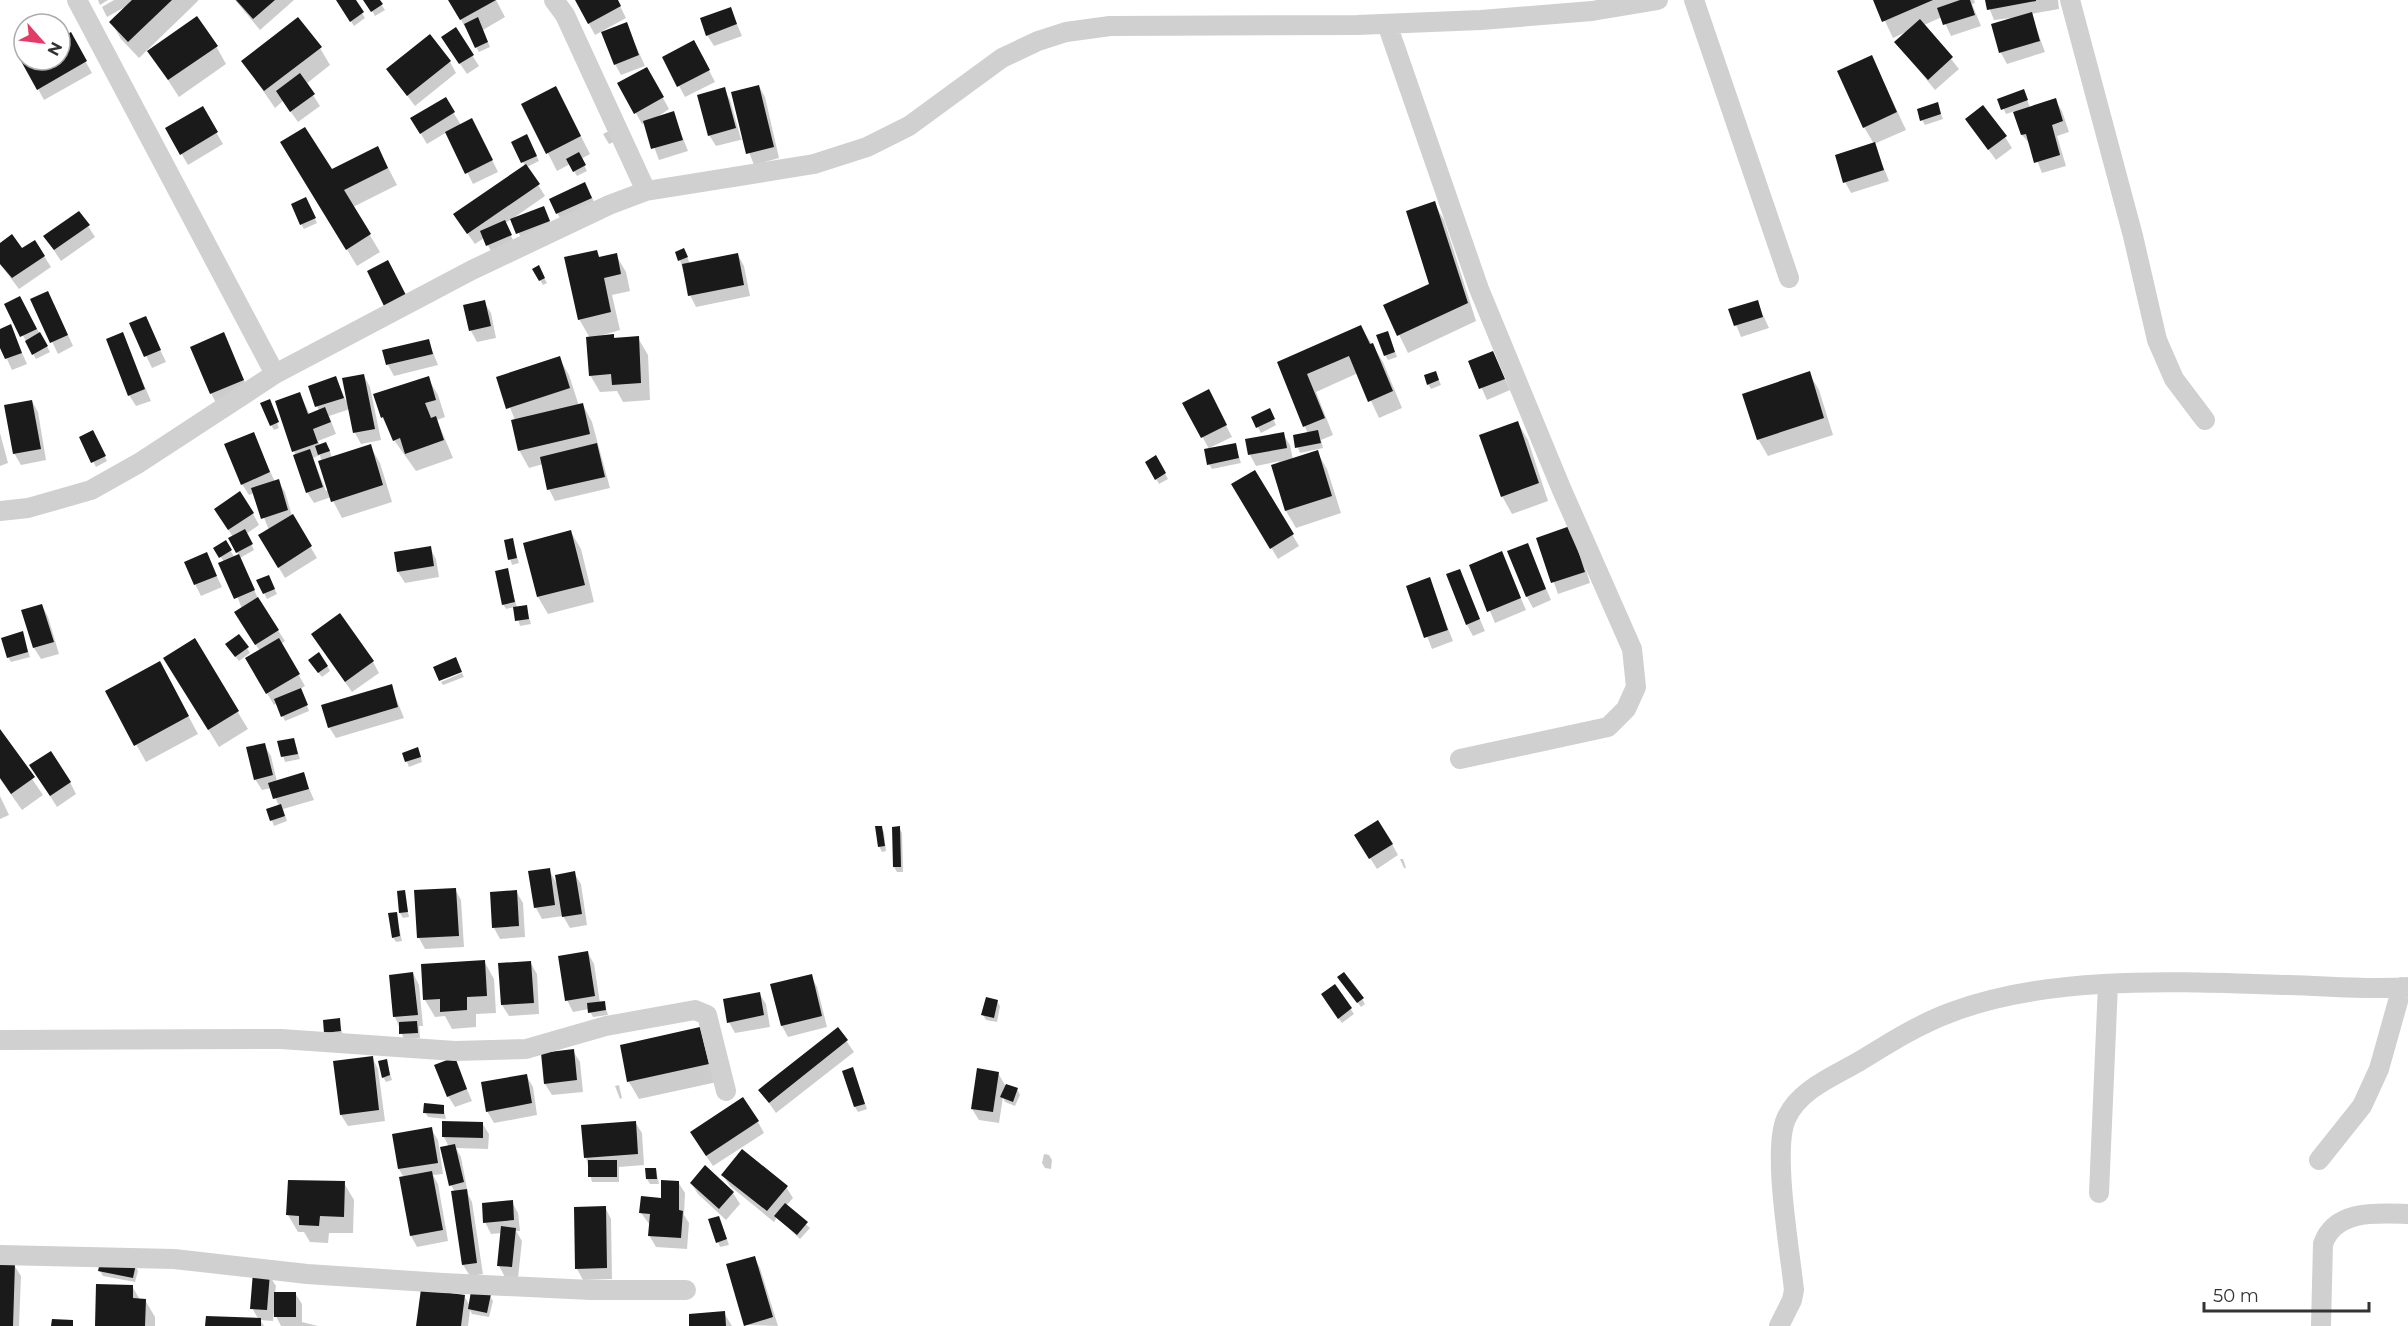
<svg xmlns="http://www.w3.org/2000/svg" width="2408" height="1326" viewBox="0 0 2408 1326" font-family="Montserrat,sans-serif">
<style>
.shadow{fill:#0003;fill-rule:evenodd}
.building{fill:#1a1a1a}
.lines{fill:none;stroke-linecap:round;stroke-linejoin:round}
.minor{stroke:#d0d0d0;stroke-width:20}
</style>
<rect width="100%" height="100%" fill="#fff"/>
<path class="shadow" d="M98,0H108L100,5Z
M114,0H198V1L139,58L121,39L111,22L125,7L107,17L102,7Z
M235,0H294L260,30Z
M337,0H354L365,18L354,26Z
M366,0H378L385,10L375,16Z
M450,0H496L505,17L483,30L490,47L479,52Z
M576,0H617L626,18L595,35Z
M1875,0H1974L1975,3L1972,4L1981,26L1951,36L1942,17L1924,25L1959,69L1935,90L1896,42L1906,32L1893,38Z
M1986,0H2058L2059,9L2031,14L2045,52L2007,64L2001,53L1993,25L2011,18L1994,20Z
M730,8L742,36L714,46L707,35Z
M626,24L645,66L621,75L615,64Z
M70,34L92,73L44,100L23,61L60,60V40Z
M216,46L226,64L179,97L149,51Z
M320,48L330,65L306,84L320,106L298,122L283,101L275,108L243,62Z
M450,49L472,55L479,66L467,74Z
M700,53L715,82L685,97L664,58Z
M1872,57L1906,130L1874,144L1889,181L1851,193L1845,182L1874,144L1864,127Z
M450,62L456,73L415,106L388,70Z
M647,69L669,109L656,118L673,113L688,151L659,160L645,123L642,124L619,83Z
M759,86L765,97L779,158L754,165L744,139L716,146L709,135L724,89L730,100L741,139L744,138Z
M2026,96L2030,108L2055,100L2062,111L2069,132L2057,136L2066,166L2042,173L2031,145L2022,135L2015,111L2006,114L1999,99Z
M445,99L461,125L478,131L498,172L473,184L447,132L427,144L412,119Z
M523,104L565,105L590,154L581,159L587,171L577,176L570,164L557,171Z
M1937,104L1943,119L1925,125L1922,120Z
M202,108L223,144L188,165L167,129Z
M1967,120L2005,137L2012,148L1996,160Z
M613,129L618,140L609,144L603,134Z
M529,141L539,161L527,167L545,196L512,219L543,208L555,232L524,244L512,219L505,223L513,240L491,251L484,238L475,244L462,226L525,166L513,143Z
M378,148L397,185L353,207L380,252L357,266L292,160L331,171Z
M591,195L597,209L564,224L557,213Z
M1434,203L1444,220L1476,321L1408,353L1385,306L1431,285Z
M308,204L317,223L304,229L301,224Z
M88,226L95,237L61,261L45,237Z
M0,244L44,256L51,267L19,289L0,264Z
M596,251L600,258L616,255L626,272L630,291L612,295L620,330L596,337L638,338L648,355L650,400L623,402L617,391L600,392L590,375V338L579,319Z
M686,254L690,264L738,255L744,266L750,296L696,307L690,295L680,260Z
M538,267L547,283L543,285L534,270Z
M32,300L54,304L73,346L58,354Z
M484,302L491,313L496,338L477,342L471,331Z
M1757,302L1769,328L1741,337L1730,310Z
M6,305L26,309L50,352L36,359Z
M145,318L166,362L152,368L131,324Z
M10,326L27,364L12,370L0,344V330Z
M1361,327L1383,362L1402,408L1379,418L1358,373L1316,392L1333,435L1321,440L1323,448L1300,453L1294,437L1308,434L1279,363Z
M122,334L151,401L136,406L129,395Z
M223,334L249,391L217,405L211,393Z
M1390,338L1397,357L1388,360L1385,355Z
M428,340L438,365L394,376L388,365Z
M1493,353L1510,390L1487,400L1470,362Z
M559,358L569,375L579,406L583,405L592,422L610,488L555,501L549,489L543,464L529,468L519,450L515,420L498,378Z
M1436,373L1441,385L1431,389L1428,384Z
M1809,373L1819,390L1833,435L1768,456L1758,439Z
M364,376L370,387L381,440L361,444L355,433L350,409L329,416L336,434L318,441L320,446L329,448L332,458L370,446L380,463L392,502L342,518L331,497L314,503L307,492L294,451L300,394L310,415L319,411L310,387L336,378L346,401ZM320,455L328,490L326,491L313,458Z
M428,378L438,395L445,417L437,420L453,458L416,471L394,440L382,417L375,395Z
M32,401L38,412L46,460L21,465L14,453Z
M1214,402L1232,437L1209,448L1235,444L1241,463L1212,469L1209,464V449L1184,403Z
M270,404L279,428L274,430L271,425Z
M1269,410L1276,425L1261,433L1253,418Z
M1518,423L1528,440L1548,501L1512,514L1502,496Z
M92,432L107,461L96,467L81,438Z
M0,433L8,463L0,466Z
M253,434L275,482L278,481L285,492L292,516L317,558L285,578L260,536L269,530L254,493L249,495L242,484Z
M1283,434L1290,445L1293,460L1317,452L1327,469L1341,513L1296,528L1286,511L1273,466L1280,461L1256,466L1250,455Z
M1156,457L1168,479L1159,484L1147,462Z
M1255,472L1299,546L1278,559L1233,485Z
M253,514L259,525L246,534L254,550L240,558L260,603L285,641L281,644L305,686L300,689L309,711L285,721L277,703L274,705L247,659L260,651L242,624V609L224,562L215,548L225,542L235,558L239,556L230,539L233,537L222,520Z
M571,532L581,549L594,602L548,614L538,597L525,544Z
M1538,539H1576L1590,583L1558,594Z
M512,540L519,563L512,565L505,541Z
M1527,544L1551,600L1533,608L1527,597Z
M430,548L436,559L439,577L405,583L398,572Z
M1501,553L1526,610L1495,623L1471,566Z
M206,554L222,587L201,596L195,584Z
M507,570L517,608L526,607L531,624L520,626L515,607L506,609L503,604Z
M1459,571L1485,631L1473,636L1467,625Z
M1429,579L1453,641L1432,649L1408,587Z
M258,581L271,582L277,594L267,599Z
M42,605L48,617L59,654L41,659L34,648L23,611Z
M22,633L30,657L11,662L8,657Z
M194,640L248,729L219,747L175,676Z
M320,646L373,662L379,673L352,692Z
M247,648L250,653L239,661L230,650Z
M313,666H327L330,671L322,677Z
M462,673L464,677L443,685L441,682Z
M169,680L198,734L146,762L107,692Z
M391,686L404,718L336,738L329,727Z
M0,732L43,795L22,810L0,779Z
M294,739L300,759L285,762L279,743Z
M264,745L271,756L277,782L303,774L314,800L283,809L287,821L274,826L268,810L279,806L271,788L262,790L255,779Z
M404,754H420L422,762L409,767Z
M38,777L70,782L76,794L57,807Z
M0,796L9,815L0,819Z
M881,827L884,832L886,851L882,852L879,846Z
M899,828L902,833L903,872H897L894,867Z
M1356,836L1392,844L1398,855L1377,869Z
M1400,859H1403L1406,868H1404Z
M549,870L558,886L574,873L581,884L587,925L570,928L563,916L542,919L536,908L530,873Z
M455,889L461,900L464,947L425,949L419,938L416,891Z
M516,891L523,903L525,937L500,939L494,928Z
M404,892L409,917L403,918L400,913Z
M396,913L402,941L396,942L393,937Z
M588,953L594,964L600,1003L604,1002L608,1015L593,1017L589,1009L573,1012L567,1000Z
M484,961L494,979L496,1013L476,1014V1027L452,1029L445,1016L435,1017L425,1000L422,966Z
M530,962L537,974L539,1014L509,1016L502,1005Z
M413,973L419,985L423,1026H419L420,1038L404,1039L395,1017L390,976Z
M811,976L817,987L827,1027L788,1037L782,1026L772,986Z
M1342,982L1362,999L1365,1004L1361,1007Z
M1335,986L1354,1014L1342,1023L1325,1000Z
M759,993L766,1004L770,1027L735,1033L729,1022Z
M997,1001L1000,1006L997,1022L986,1020L983,1015Z
M339,1020L343,1036L325,1032Z
M700,1029L710,1046L717,1082L639,1099L629,1082L621,1046Z
M838,1029L854,1052L776,1113L760,1090Z
M573,1051L580,1062L583,1092L552,1095L545,1084Z
M372,1057L378,1069L385,1121L348,1126L341,1115L335,1062Z
M454,1059L472,1101L455,1107L448,1096Z
M386,1060L392,1080L386,1082L383,1077Z
M853,1069L867,1109L858,1112L855,1107Z
M998,1073L1005,1085L1017,1089L1020,1095L1015,1106L1005,1102L1003,1097L999,1123L979,1120L972,1109Z
M526,1075L533,1087L537,1115L494,1123L487,1111Z
M619,1085L622,1098L620,1099L615,1086Z
M443,1106L446,1119L428,1117L425,1112Z
M635,1122L642,1133L644,1165L619,1167V1182H592L586,1158Z
M758,1122L764,1133L713,1166L698,1144Z
M482,1123L489,1134L488,1149L456,1148L461,1157L468,1194L472,1202L483,1274L470,1276L463,1265L452,1193L455,1192L451,1185L449,1147L444,1137Z
M431,1129L438,1140L443,1174L433,1175L438,1184L448,1241L417,1247L411,1236L404,1178L399,1169Z
M1044,1154L1049,1155L1052,1160L1051,1169L1045,1168L1042,1163Z
M656,1169L659,1184H650L647,1179Z
M723,1175L786,1187L793,1198L786,1206L810,1228L800,1239L777,1217L774,1222L730,1186Z
M678,1182L685,1193L684,1215L689,1223L687,1249L656,1247L649,1235L650,1225L641,1213L662,1199Z
M344,1183L354,1200L353,1233H329L328,1243L310,1242L304,1232H298L288,1215Z
M691,1183L733,1193L740,1204L726,1220L698,1194Z
M512,1202L518,1213L520,1231H516L522,1241L518,1278L505,1277L499,1266L502,1233L491,1234L485,1222Z
M605,1207L611,1219L612,1279L583,1280L577,1269Z
M719,1217L729,1245L720,1247L718,1242Z
M754,1257L760,1268L778,1326L746,1325Z
M14,1265L21,1276L19,1326H0Z
M135,1266L138,1271L135,1282L103,1276L100,1271Z
M269,1275L276,1286L275,1293H295L302,1304V1322L318,1326H281L274,1312L273,1321L260,1320L264,1326H207L259,1320L252,1308Z
M132,1286L140,1300H145L155,1317V1326H96Z
M464,1296L470,1306L490,1296L493,1301L489,1317L472,1314L470,1310L468,1326H417Z
M724,1313L732,1326H691Z"/>
<path class="building" d="M132,0H172L128,42L109,22Z
M236,0H275L253,19Z
M336,0H356L364,12L350,22Z
M363,0H380L383,4L371,12Z
M448,0H496L460,20Z
M575,0H618L621,6L588,24Z
M1873,0H1933L1882,22Z
M1960,0H1970L1975,15L1943,25L1937,8Z
M1985,0H2036V1L1987,10Z
M731,7L737,24L706,36L700,18Z
M2032,12L2040,41L1999,53L1991,24Z
M197,16L218,46L168,80L147,51Z
M298,17L322,47L264,91L241,61Z
M478,17L488,42L475,48L464,24Z
M1920,19L1953,57L1928,80L1894,42Z
M627,22L639,55L614,65L601,32Z
M456,27L474,55L459,64L441,37Z
M71,32L87,61L37,90L21,61L60,60V38Z
M430,34L451,61L407,96L386,69Z
M694,40L710,70L677,87L662,57Z
M1872,55L1897,112L1863,128L1837,71Z
M647,67L664,97L634,114L617,83Z
M300,73L315,94L290,112L276,91Z
M759,85L774,147L746,154L731,92Z
M556,86L581,136L546,154L521,104Z
M725,87L736,128L708,136L697,95Z
M2024,89L2028,100L2001,110L1997,99Z
M446,97L455,112L420,134L410,118Z
M2056,98L2063,121L2052,125L2060,155L2034,163L2026,134L2021,135L2013,112Z
M1938,102L1941,114L1920,121L1917,109Z
M1983,105L2007,136L1988,150L1965,119Z
M203,106L218,132L180,155L165,128Z
M674,111L683,140L651,149L643,121Z
M472,118L493,160L465,174L445,132Z
M305,127L332,169L378,146L388,168L344,190L371,234L346,250L280,142Z
M527,134L537,156L521,163L511,142Z
M1875,142L1884,170L1843,183L1835,155Z
M579,152L586,165L573,172L566,159Z
M526,164L540,184L467,234L453,214Z
M585,182L592,198L556,214L549,199Z
M306,197L316,218L300,225L291,204Z
M1435,201L1468,303L1397,336L1383,305L1429,284L1406,211Z
M544,206L550,221L516,234L510,219Z
M79,211L90,225L54,250L43,236Z
M505,220L512,235L486,246L480,231Z
M12,234L22,248L35,240L45,256L12,278L0,264V243Z
M684,248L688,257L678,261L675,252Z
M597,250L599,257L617,253L621,274L604,278L611,312L578,320L564,257Z
M738,253L744,285L688,296L682,264Z
M388,260L406,295L384,306L367,271Z
M539,265L545,278L539,281L532,269Z
M48,291L68,335L50,343L30,299Z
M20,296L37,329L20,337L4,304Z
M485,300L491,326L469,331L463,305Z
M1758,300L1763,317L1734,326L1728,309Z
M146,316L161,350L144,357L129,323Z
M11,324L22,353L5,359L0,348V329Z
M1361,325L1370,344L1373,343L1393,391L1368,402L1349,356L1307,374L1325,418L1303,427L1277,362Z
M1388,331L1395,352L1384,356L1376,335Z
M40,332L48,346L32,355L25,341Z
M123,332L145,389L128,396L106,339Z
M224,332L244,380L210,394L190,347Z
M614,334V338L639,336L641,383L612,385L611,374L589,376L586,337Z
M429,339L433,354L386,365L382,350Z
M1493,351L1505,379L1479,389L1468,361Z
M560,356L570,388L506,409L496,377Z
M1436,371L1439,380L1427,385L1424,375Z
M1810,371L1824,418L1757,440L1742,394Z
M364,374L375,429L353,433L342,378Z
M336,376L344,398L315,407L308,386Z
M429,376L436,400L425,403L431,418L436,416L444,440L405,454L400,438L393,441L383,417L381,418L373,394Z
M1209,389L1227,425L1201,438L1182,403Z
M300,392L308,414L325,407L331,422L313,429L318,443L292,452L275,401Z
M270,399L279,422L270,426L260,403Z
M32,400L41,449L13,454L4,405Z
M583,403L590,434L518,451L511,420Z
M1270,408L1275,419L1256,428L1251,417Z
M1518,421L1539,483L1501,497L1479,435Z
M93,430L106,456L91,463L79,437Z
M1318,430L1321,443L1295,448L1293,435Z
M254,432L270,472L241,485L224,444Z
M1284,432L1287,448L1248,455L1245,439Z
M326,442L330,451L318,455L315,446Z
M597,443L605,477L547,490L540,457Z
M1236,443L1239,458L1207,465L1204,449Z
M371,444L383,485L331,502L318,461Z
M310,449L323,487L306,493L293,455Z
M1318,450L1332,496L1285,511L1271,465Z
M1156,455L1166,473L1155,480L1145,462Z
M1255,470L1294,534L1270,549L1231,484Z
M279,479L288,510L261,519L251,488Z
M240,491L254,513L228,530L214,509Z
M293,514L312,546L278,568L258,535Z
M1570,526L1585,572L1551,583L1536,538Z
M245,529L253,544L236,553L228,538Z
M571,530L585,585L537,597L523,543Z
M513,538L517,558L508,560L504,540Z
M226,540L232,550L219,558L213,548Z
M1528,543L1546,589L1526,597L1507,551Z
M431,546L434,566L397,572L394,552Z
M1502,551L1521,598L1487,612L1469,565Z
M207,552L217,576L194,585L184,562Z
M239,554L255,590L234,599L218,563Z
M508,568L515,602L502,605L495,571Z
M1460,569L1480,619L1466,625L1446,574Z
M269,575L275,589L263,594L256,580Z
M1430,577L1448,630L1424,638L1406,586Z
M258,597L279,630L255,645L234,612Z
M42,604L54,642L33,648L21,610Z
M527,605L529,619L515,621L513,607Z
M340,613L374,661L345,682L311,634Z
M23,631L28,652L7,658L1,638Z
M239,634L249,647L235,657L225,644Z
M195,638L239,711L208,730L163,658Z
M279,638L300,674L266,694L245,658Z
M319,652L328,666L318,673L308,660Z
M456,657L462,672L439,681L433,667Z
M160,661L189,716L134,746L105,691Z
M392,684L398,707L328,728L321,705Z
M301,688L308,705L281,717L274,699Z
M0,729L35,777L11,794L0,778Z
M294,738L298,754L281,757L277,741Z
M265,743L273,775L254,780L246,747Z
M418,747L421,757L405,762L402,753Z
M51,751L71,782L50,796L29,765Z
M304,772L309,789L273,799L268,783Z
M281,804L285,816L270,821L266,809Z
M1378,820L1393,844L1369,859L1354,835Z
M875,826H882L885,846L878,847Z
M900,826L901,867H893L892,827Z
M550,868L555,905L534,908L528,871Z
M575,871L582,914L562,917L555,875Z
M456,888L459,936L417,938L414,890Z
M405,890L408,912L399,913L397,891Z
M517,890L519,926L492,928L490,892Z
M397,912L400,936L392,938L388,913Z
M588,951L595,996L565,1001L558,956Z
M485,960L487,996L467,997V1010L440,1012V999L423,1000L421,964Z
M531,961L534,1003L501,1005L498,963Z
M413,972L418,1015L393,1017L389,975Z
M1344,972L1364,998L1357,1003L1337,977Z
M812,974L822,1016L781,1026L770,984Z
M1335,984L1352,1008L1338,1019L1321,994Z
M760,992L764,1015L727,1023L723,999Z
M986,997L998,1000L994,1018L981,1015Z
M605,1001L606,1010L588,1013L587,1003Z
M340,1018L341,1031L324,1033L323,1020Z
M417,1021L418,1033L399,1034V1022Z
M700,1027L709,1064L627,1082L620,1045Z
M838,1027L848,1040L769,1103L758,1090Z
M574,1049L577,1080L544,1084L541,1053Z
M373,1056L379,1110L340,1115L333,1061Z
M455,1057L467,1089L447,1097L434,1065Z
M387,1059L390,1075L382,1078L378,1061Z
M853,1067L865,1104L854,1107L842,1071Z
M977,1068L999,1072L993,1112L971,1109Z
M527,1074L532,1103L486,1112L481,1082Z
M1006,1084L1018,1088L1013,1102L1000,1097Z
M743,1097L759,1121L706,1156L690,1132Z
M424,1103L444,1105V1114L423,1113Z
M442,1121L483,1122V1138L442,1137Z
M636,1121L638,1154L584,1158L581,1125Z
M432,1127L438,1163L398,1169L392,1134Z
M455,1144L464,1182L449,1186L440,1147Z
M742,1149L788,1186L767,1211L721,1175Z
M588,1160H617V1177H588Z
M705,1165L734,1192L719,1209L690,1183Z
M645,1168H656L657,1179H646Z
M432,1171L443,1230L410,1236L399,1177Z
M288,1180L345,1181L344,1217L320,1216L319,1226L299,1225V1216L286,1215Z
M661,1180L679,1181V1210L683,1211L681,1238L648,1236L650,1214L639,1213L641,1196L661,1198Z
M467,1189L477,1263L462,1265L451,1191Z
M513,1200L514,1220L483,1223L482,1203Z
M785,1203L808,1222L797,1235L774,1216Z
M606,1206L607,1268L575,1269L574,1207Z
M719,1216L727,1239L716,1243L708,1219Z
M501,1226L516,1228L512,1267L497,1266Z
M755,1256L773,1317L744,1326L726,1264Z
M101,1258L136,1264L133,1278L98,1271Z
M0,1263H15L13,1326H0Z
M253,1272L270,1273L267,1310L250,1309Z
M96,1284L133,1285V1298L146,1299L145,1326H95Z
M421,1289L465,1295L461,1326H416Z
M471,1291L491,1294L487,1313L468,1309Z
M274,1292H296V1317H274Z
M725,1311L726,1326H689V1314Z
M206,1316L261,1318V1326H205Z
M52,1319L73,1320V1326H51Z"/>
<g class="lines">
<path class="minor" d="M77,0L275,374
M554,0L565,15L646,191
M1694,0L1789,278
M2070,0L2133,236L2157,340L2174,379L2205,420
M1387,24L1479,289L1561,488L1632,649L1636,687L1626,709L1608,727L1460,759
M0,511L28,508L91,490L139,463L275,374L472,270L609,205L646,191L814,164L867,147L909,126L1002,58L1038,41L1066,32L1110,26L1357,25L1481,20L1592,11L1658,0
M0,1040L281,1039L455,1051L526,1049L606,1026L695,1010L707,1015L726,1091
M2319,1160L2362,1106L2379,1069L2402,987
M2099,1193L2108,984
M0,1255L174,1259L307,1274L443,1283L591,1290H686
M1779,1326L1792,1300L1794,1290C1790,1251 1772,1151 1786,1119C1798,1090 1834,1076 1860,1061C1889,1043 1919,1024 1952,1012C2053,974 2183,982 2290,985C2329,986 2369,990 2408,987
M2321,1326L2323,1244C2335,1209 2377,1213 2408,1214"/>
</g>
<g transform="translate(42 42) rotate(118)"><circle r="28" fill="#ffffff" stroke="#adadad" stroke-width="1.5"/>
<path d="M0-4.5L10 22L0 15L-10 22Z" fill="#e53a67"/>
<text y="-9" font-size="16" font-weight="bold" text-anchor="middle" fill="#333333">N</text>
</g>
<path d="M2204 1302v9h165v-9" fill="none" stroke="#333333" stroke-width="3"/>
<text x="2213" y="1302" font-size="18" fill="#333333" stroke="#ffffff" stroke-width="4.5" paint-order="stroke">50 m</text>
</svg>
